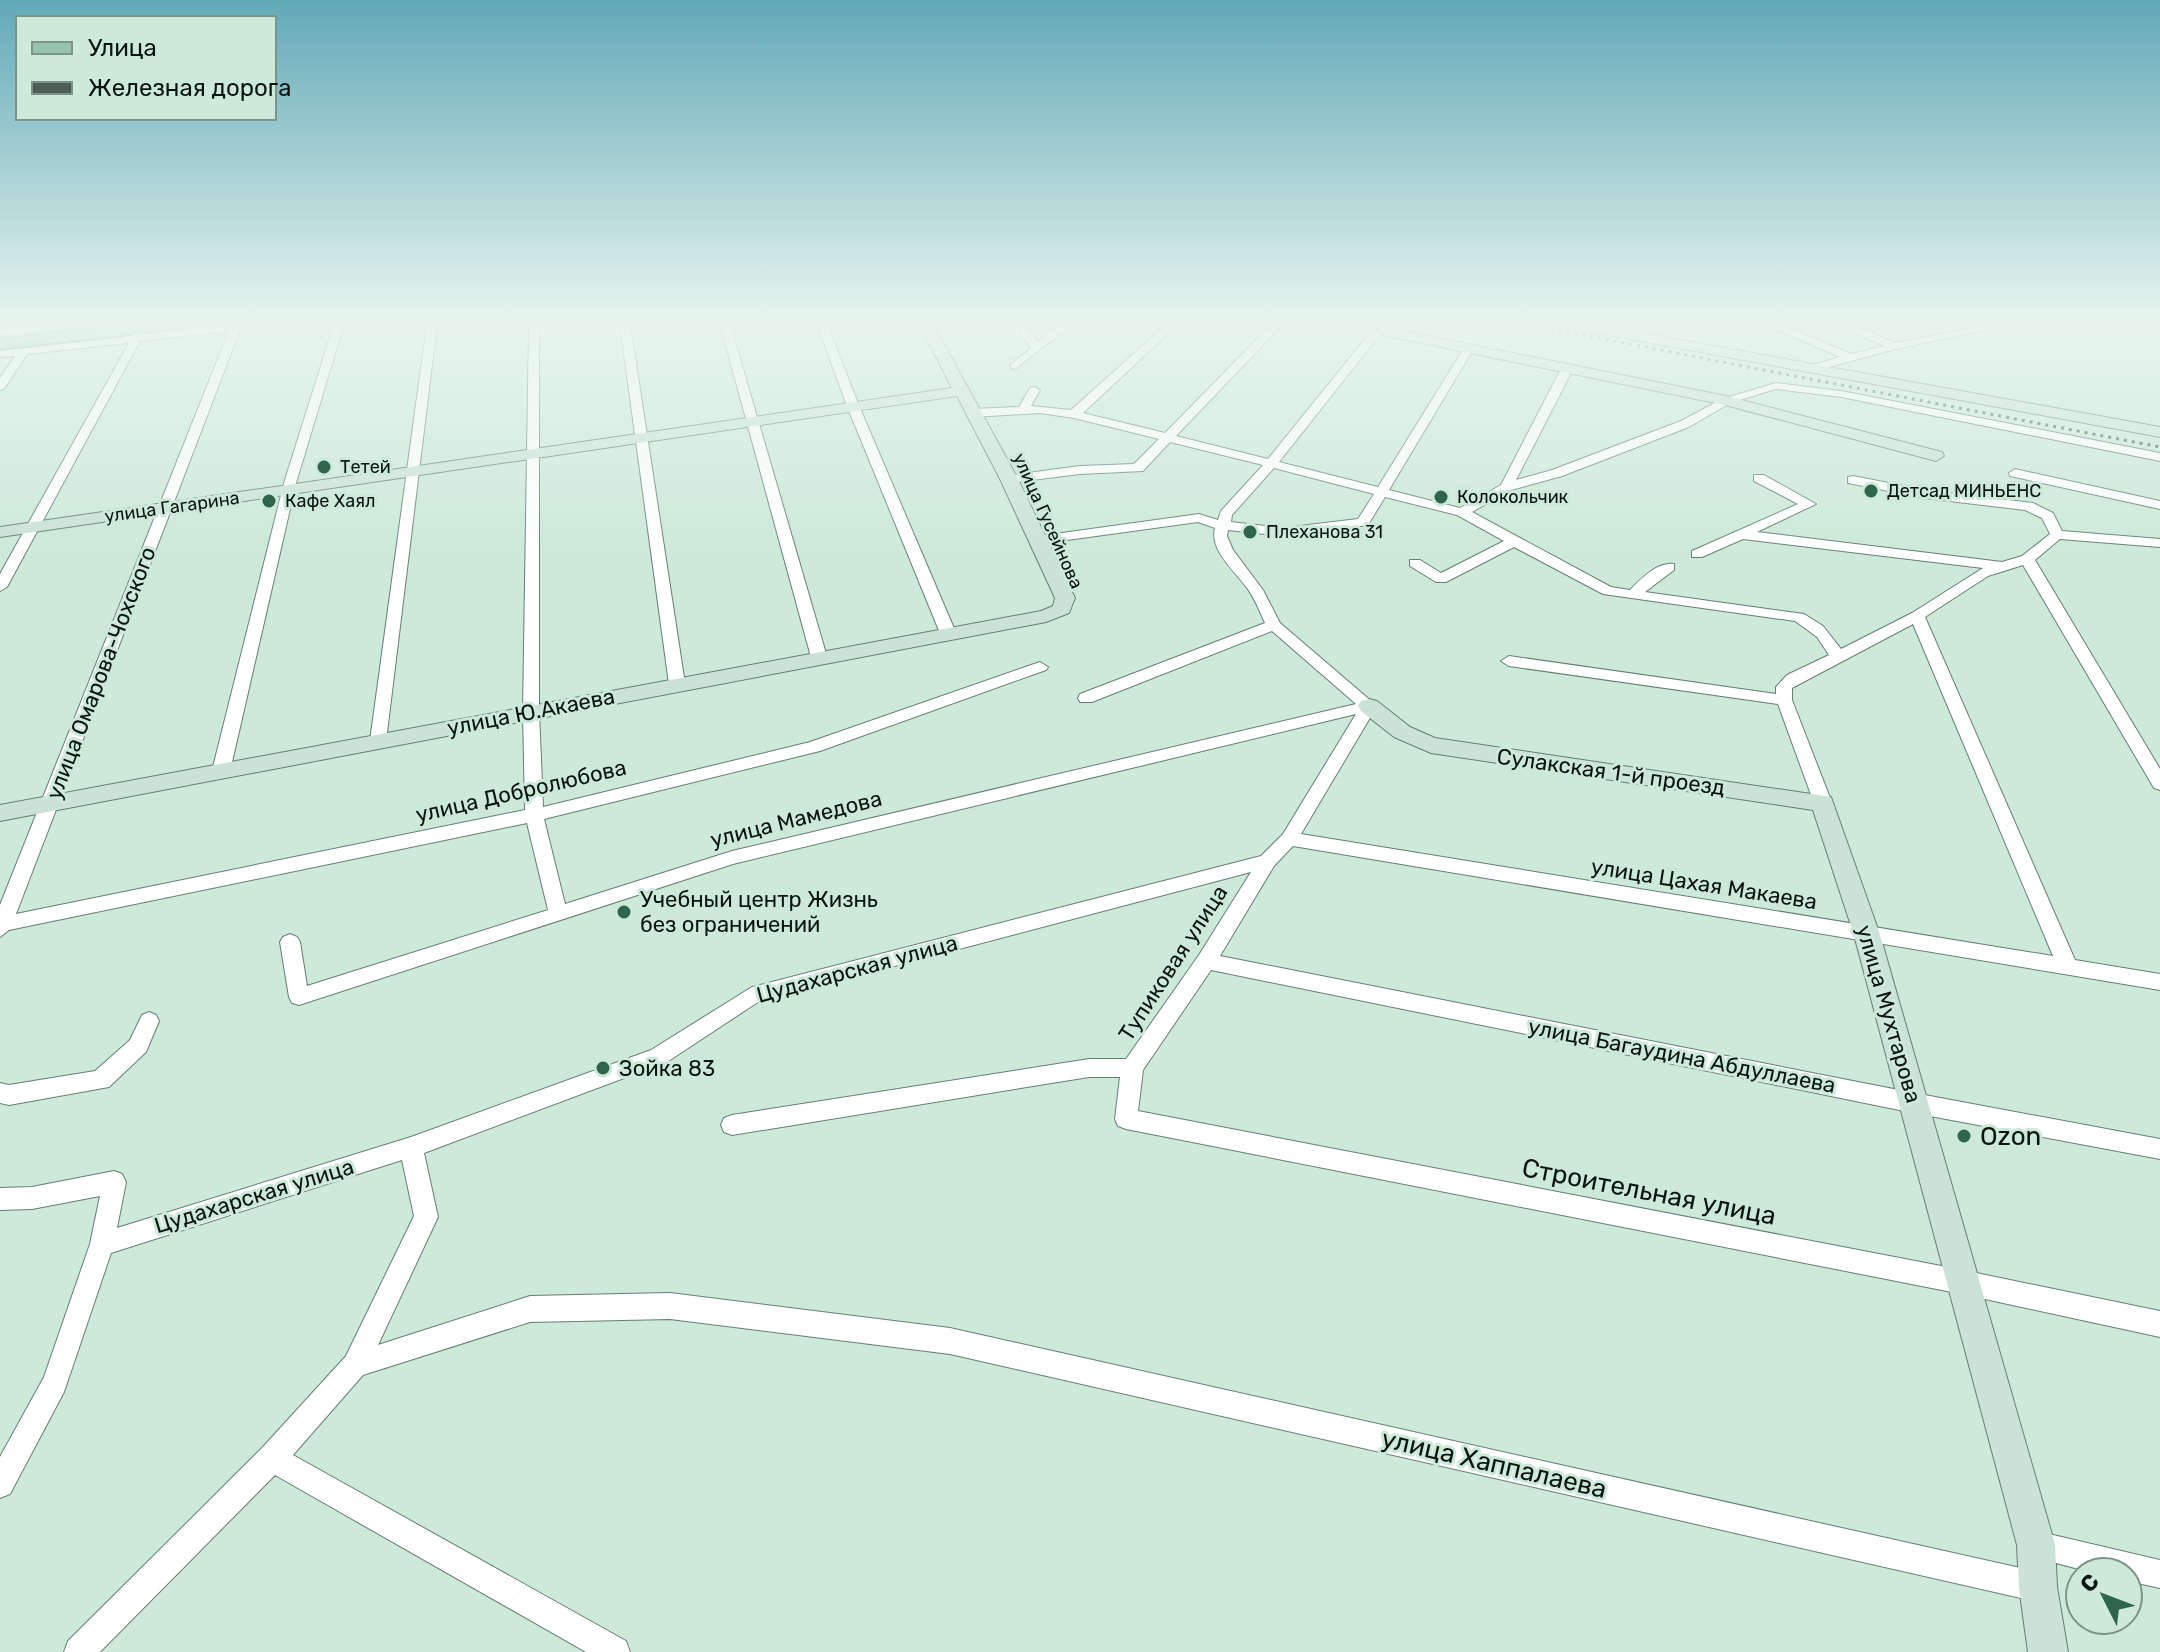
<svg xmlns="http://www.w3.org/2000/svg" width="2160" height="1652" viewBox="0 0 2160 1652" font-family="Rubik,sans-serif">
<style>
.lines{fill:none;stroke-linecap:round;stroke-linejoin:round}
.street-casing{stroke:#657f72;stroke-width:2}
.secondary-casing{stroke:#657f72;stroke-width:2}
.primary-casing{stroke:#396d55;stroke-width:2}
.street{fill:#fff;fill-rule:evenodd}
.secondary{fill:#cbe2d7;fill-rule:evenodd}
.primary{fill:#97c4af;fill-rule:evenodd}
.rail{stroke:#4d5e55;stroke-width:3;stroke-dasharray:3 5;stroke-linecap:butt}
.poi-dot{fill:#2e654c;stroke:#cce9d9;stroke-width:3}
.labels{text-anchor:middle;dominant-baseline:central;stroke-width:6;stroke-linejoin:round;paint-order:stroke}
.far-poi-label{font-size:18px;fill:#0a1510;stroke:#cce9d9;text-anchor:start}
.far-street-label{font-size:18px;fill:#0a1510;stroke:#cce9d9}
.street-label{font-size:22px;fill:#0a1510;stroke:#cce9d9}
.poi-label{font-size:22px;fill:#0a1510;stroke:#cce9d9;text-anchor:start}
.near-poi-label{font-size:26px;fill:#0a1510;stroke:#cce9d9;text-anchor:start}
.near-street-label{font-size:26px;fill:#0a1510;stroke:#cce9d9}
</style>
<rect width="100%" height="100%" fill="#cce9d9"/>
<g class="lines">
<g class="street-casing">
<path id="street" d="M54,324H86L81,327L0,336V330Z
M236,324H269L240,330L16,914L525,810L523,712L529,324H539V712L543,807L810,742L1034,664L1040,662L1048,667L1046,670L820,751L544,819L565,904L732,851L1356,704L1272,631L1092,702H1080L1078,698L1080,694L1265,623C1260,612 1255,599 1247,588C1235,571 1209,550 1215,528L1198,522L1038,544L1031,540L1033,537L1199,514L1218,520L1221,511L1263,465L1170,442L1143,471L1080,474L1009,483L1003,479L1004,476L1080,466L1134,464L1159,439L1074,418L1040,413L973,417L967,413L973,409L1019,407L1030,388L1034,387L1040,390L1031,406L1071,410L1167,324H1178L1083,413L1165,433L1272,324H1283L1176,436L1268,459L1374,328H1382V332L1279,462L1378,487L1464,348L1473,346L1474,348L1389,490L1460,508L1501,485L1561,369L1567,366L1573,369L1516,480L1552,470L1681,421L1722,399L1776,383L1841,391L2160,453V461L1841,397L1776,389L1730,403L1689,427L1562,476L1511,490L1472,512L1611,587L1630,590C1642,578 1657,562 1674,564V570L1645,592L1804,614L1823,626L1841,649L1912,613L1983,568L1743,539L1702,557H1692V551L1798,504L1754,481V475H1764L1816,504L1757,532L2002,562L2022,556L2050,534L2042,518L2025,510L1924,498L1848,483V477L1853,476L1924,490L2033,503L2053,513L2062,531L2160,539V547L2060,539L2035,560L2160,769V790L2154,788L2023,565L1988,576L1925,617L2075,960L2160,974V990L1293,846L1274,866L1220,956L1914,1093L2160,1139V1159L1914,1113L1211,970L1143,1070L1138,1111L1962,1270L2160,1311V1337L1962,1294L1126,1129L1118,1126L1115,1119L1120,1077H1089L732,1135L724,1132L721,1125L724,1118L732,1115L1089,1059H1126L1199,955L1251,872L758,1002L667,1062L424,1153L438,1217L378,1345L530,1296L670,1293L950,1328L2038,1572L2048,1577L2053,1587L2048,1597L2038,1602L950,1354L670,1319L530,1322L363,1375L293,1455L626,1641L630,1652H586L275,1475L100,1652H64L68,1641L262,1448L346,1356L414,1216L402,1160L111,1253L64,1392L10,1494L0,1498V1457L44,1377L90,1244L100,1196L32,1209L0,1210V1188L32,1187L114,1171L122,1174L126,1182L117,1228L411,1137L651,1050L752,987L1261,856L1283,834L1356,714L733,864L299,1005L292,1003L289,997L280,942L283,937L290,934L297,937L300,942L307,986L548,910L527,823L9,930L0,937V905L229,331L140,341L7,587L0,591V574L129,343L27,354L4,389L0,390V378L15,356L0,357V351L132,336L142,325L147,328L144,334ZM1274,468L1374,494L1358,519L1283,528L1231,522L1232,515ZM1385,497L1457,515L1504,541L1441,573L1420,560H1410V566L1436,582H1446L1514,547L1603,594L1795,621L1817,637L1829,655L1787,675L1776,687V694L1509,656L1501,661L1509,666L1778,704L1814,803L1823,809L1832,803L1792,700V688L1913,624L2053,956L1301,834L1377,706L1280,623L1263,590L1233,550L1227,536L1228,530L1283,536L1368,525Z
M334,324H344L296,483L230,771L221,777L212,771L284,483Z
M427,324H437L386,741L378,747L370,741Z
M620,324H630L685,684L677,689L669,684Z
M720,324H730L827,657L824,660L819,662L811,657Z
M817,324H827L859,406L956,633L953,636L948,638L940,633L847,406Z
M1015,324H1025L1038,342L1062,324H1073L1015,369L1011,368V364L1031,348Z
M1764,324H1778L1852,354L1884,346L1836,324H1850L1896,343L1994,324H2014L1896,349L1810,372L1806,371V367L1840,357Z
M2015,469L2160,501V509L2010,476L2009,473Z
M149,1012L156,1015L159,1021L146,1052L109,1087L9,1105L0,1103V1083L9,1085L95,1071L130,1040L142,1015Z
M2036,1531L2160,1560V1588L2128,1581V1572H2090L2026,1555L2022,1545L2026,1535Z"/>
</g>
<g class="secondary-casing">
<path id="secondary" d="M919,324H933L1018,479L1075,598L1069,613L1046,622L0,821V805L1041,611L1053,606L1055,598L1000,479L957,396L0,537V527L952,388Z
M1341,324H1368L1726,396L1942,452L1944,456L1936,461L1725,405L1348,328Z
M1563,324H1592L2160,427V437L1570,328Z
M1369,699L1377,701L1410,727L1435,738L1831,797L1880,935L2055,1545L2057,1587L2068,1652H2028L2019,1587L2017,1545L1854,935L1813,810L1431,753L1394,737L1361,711L1358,706L1361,701Z"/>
</g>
<g class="primary-casing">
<path id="primary" d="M139,324H190L182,329L0,349V339Z"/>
</g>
<use href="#street" class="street"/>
<use href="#secondary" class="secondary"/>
<use href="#primary" class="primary"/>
<path class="rail" d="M1527,324L2160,447"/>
</g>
<linearGradient id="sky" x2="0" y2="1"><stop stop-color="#62a9b8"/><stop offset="0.58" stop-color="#e8f5ee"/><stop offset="1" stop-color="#e8f5ee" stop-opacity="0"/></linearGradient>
<rect width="2160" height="555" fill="url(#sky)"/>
<g class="poi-dot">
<circle cx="324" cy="467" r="8"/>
<circle cx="1871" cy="491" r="8"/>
<circle cx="1441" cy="497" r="8"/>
<circle cx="269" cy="501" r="8"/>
<circle cx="1250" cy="532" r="8"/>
<circle cx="624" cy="912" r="8"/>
<circle cx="603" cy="1068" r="8"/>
<circle cx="1964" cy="1136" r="8"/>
</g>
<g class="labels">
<g class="far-poi-label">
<text x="340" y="467">Тетей</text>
<text x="1887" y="491">Детсад МИНЬЕНС</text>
<text x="1457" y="497">Колокольчик</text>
<text x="285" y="501">Кафе Хаял</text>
<text x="1266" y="532">Плеханова 31</text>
</g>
<g class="far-street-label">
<text transform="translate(172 507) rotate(-8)">улица Гагарина</text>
<text transform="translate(1048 521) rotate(66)">улица Гусейнова</text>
</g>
<g class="street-label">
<text transform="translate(101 673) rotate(-69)">улица Омарова-Чохского</text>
<text transform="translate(531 712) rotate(-11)">улица Ю.Акаева</text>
<text transform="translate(1611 772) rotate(8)">Сулакская 1-й проезд</text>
<text transform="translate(521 791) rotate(-13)">улица Добролюбова</text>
<text transform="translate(796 819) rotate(-14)">улица Мамедова</text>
<text transform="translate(1704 884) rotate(9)">улица Цахая Макаева</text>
<text transform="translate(1173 963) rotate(-57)">Тупиковая улица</text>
<text transform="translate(857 969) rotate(-15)">Цудахарская улица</text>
<text transform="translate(1889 1014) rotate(74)">улица Мухтарова</text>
<text transform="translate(1682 1056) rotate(11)">улица Багаудина Абдуллаева</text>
<text transform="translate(254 1196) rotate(-17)">Цудахарская улица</text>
</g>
<g class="poi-label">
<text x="640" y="899">Учебный центр Жизнь<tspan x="640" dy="25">без ограничений</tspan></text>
<text x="619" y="1068">Зойка 83</text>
</g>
<g class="near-poi-label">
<text x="1980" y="1136">Ozon</text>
</g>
<g class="near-street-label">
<text transform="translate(1649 1192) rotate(11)">Строительная улица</text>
<text transform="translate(1494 1464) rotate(13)">улица Хаппалаева</text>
</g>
</g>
<rect x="16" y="16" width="260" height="104" fill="#cce9d9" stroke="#7e9489" stroke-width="2"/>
<rect x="32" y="42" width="40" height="12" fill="#97c4af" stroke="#7e9489" stroke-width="2"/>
<text x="88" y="56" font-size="24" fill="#0a1510">Улица</text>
<rect x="32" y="82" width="40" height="12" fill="#4d5e55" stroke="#7e9489" stroke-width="2"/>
<text x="88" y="96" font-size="24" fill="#0a1510">Железная дорога</text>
<g transform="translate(2104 1596) rotate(312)"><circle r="38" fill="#cce9d9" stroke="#7e9489" stroke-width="2"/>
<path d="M0-6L14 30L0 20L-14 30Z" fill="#2e654c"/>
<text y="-12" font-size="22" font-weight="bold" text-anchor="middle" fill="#0a1510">С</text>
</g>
</svg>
